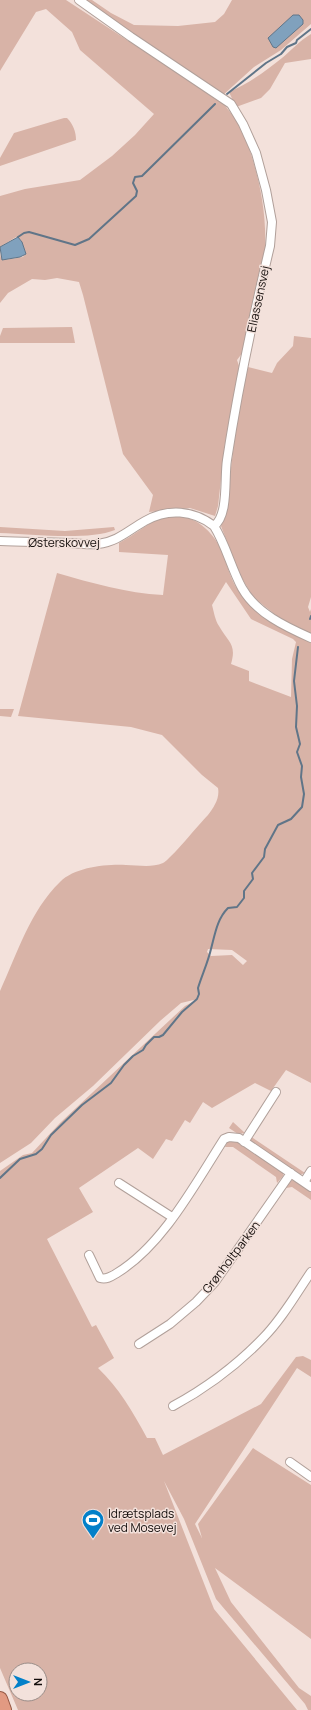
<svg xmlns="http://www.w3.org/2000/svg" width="311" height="1710" viewBox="0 0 311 1710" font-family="Manrope,sans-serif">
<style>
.green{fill:#d8b3a7;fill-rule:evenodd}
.water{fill:#80a1bd;stroke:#607588}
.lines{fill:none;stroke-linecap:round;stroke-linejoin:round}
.stream{stroke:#607588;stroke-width:2}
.minor-casing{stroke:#b1a09a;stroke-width:10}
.trunk-casing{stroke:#955844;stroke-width:16}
.minor{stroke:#fff;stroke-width:8}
.trunk{stroke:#e29a82;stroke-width:14}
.labels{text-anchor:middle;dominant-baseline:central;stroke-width:3;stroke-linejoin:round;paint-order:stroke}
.street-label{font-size:12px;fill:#140e0c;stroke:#f3e1db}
.poi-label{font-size:12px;fill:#140e0c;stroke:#f3e1db;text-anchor:start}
</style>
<rect width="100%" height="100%" fill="#f3e1db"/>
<path class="green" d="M0,0H66L223,103L241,126L244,133C258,172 267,209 265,251L243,352L237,360L239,366L225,443L218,506L215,516L190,508L149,512L153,495L123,454L83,295L79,282L57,278L45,280L32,279L8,293L0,303V253L1,258L4,260L23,257L26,253L23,248L21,240L16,237L0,247V196L25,189L80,180L112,156L135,135L154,114L80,50L72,32L46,9L36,12L0,71Z
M83,0H92L111,13L134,25L178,26L215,22L224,14L232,0H311V24L281,50L254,67L223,95Z
M311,34V59L285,63L270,89L261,98L236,107L229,92C248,84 266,71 282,58C293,49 298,42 311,34Z
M64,118H67C73,124 76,132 76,140L0,166V158L14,133Z
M72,327L75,343H0V336L3,328Z
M294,336L311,338V597L308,607L310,612L311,609V1083L286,1070L271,1091L255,1083L212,1108L203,1102L190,1123L185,1120L172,1141L166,1139L153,1159L138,1148L79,1188L93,1212L47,1239L92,1327L96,1325L114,1358L98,1368C119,1388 133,1412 147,1438H155L163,1455L261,1404L296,1357L303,1356L311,1360V1377L297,1368L195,1524L202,1538L198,1524L253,1448L311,1485V1639L215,1568L231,1602L299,1688L311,1696V1710H308L305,1704L216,1599L184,1519L164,1481L214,1609L297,1710H18L0,1668V1171L23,1155L32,1153L60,1123L141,1047L185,1006L198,999L181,1003L160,1021L93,1086L55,1118L31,1143L0,1163V991C17,954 30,911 60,882C75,867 106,864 126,865C138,865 151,868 163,863C171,859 199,824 208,815C214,807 220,798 218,788L202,775L162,735L131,727L18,716L57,573C92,583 126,593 163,595L168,555L119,552V543C126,539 133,535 140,530C145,527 150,523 155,520C185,508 209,524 222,551C227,563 230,579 238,590C255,615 279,627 306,639L253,597L239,573L221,526L225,517L237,419L248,367L272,373L277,363L293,346ZM226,582L251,619L293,639L296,642L292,659L291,697L249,681V671L231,664C237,644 228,642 219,626C215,620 214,612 212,605ZM208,949L232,950L247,961L243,965L232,955L211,956L207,952ZM16,1670H40V1694H16Z
M0,527L65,531L114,527L115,530C88,541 30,534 0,533Z
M0,709H14L11,717L0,716Z
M233,1122L245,1133L238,1134L229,1128Z
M250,1136L305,1173L299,1175L251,1142Z
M228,1141H236L283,1172V1176L277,1183L276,1177L233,1147H225Z
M294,1180L311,1191V1200L292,1187L286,1188L285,1187L288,1181Z"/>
<path class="water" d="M293,15H299L303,20V24L276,48L273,47L268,38Z
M18,237L22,242L26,254L20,257L2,260L0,247Z"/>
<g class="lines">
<path class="stream" d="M227,94L266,63L281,54L287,47L296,43L297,40L311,29
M18,237L24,233L29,232L75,245L89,239L136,196L137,191L133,183L135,177L142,176L215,104
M310,619L311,616
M0,1178L20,1159L36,1154L42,1149L51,1135L82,1105L111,1083L124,1065L133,1056L143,1050L146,1045L154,1037H159L163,1035L182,1012L197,999L199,994L198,988C202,975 208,962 211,949C215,934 217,919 228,908L237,907L244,898V891L253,879L252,873L264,857L265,849L278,825L291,819L302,807L304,794L301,777L302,766L297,752L300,744L296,727L297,706L294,681L298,647"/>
<g class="minor-casing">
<path id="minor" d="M79,0L131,37L231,104L243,124L256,153L266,190L272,222L270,246C253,317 238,388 227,460C224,478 229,515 214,526C226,545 231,568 242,588C256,613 286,627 311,638
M0,541C23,542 45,542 68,543C78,543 89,545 98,544C117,542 129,530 145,521C168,508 193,510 214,526
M244,1142L276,1092
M304,1182L311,1171
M119,1183L172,1217
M89,1255L100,1278C107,1280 112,1276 117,1273C163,1245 195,1184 224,1139L229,1137L239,1138L311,1187
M139,1344L170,1324L196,1302L215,1282L291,1173
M173,1406C206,1388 236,1366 263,1338C282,1319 296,1294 311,1272
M290,1462L311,1477"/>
</g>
<g class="trunk-casing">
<path id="trunk" d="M0,1699L4,1710"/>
</g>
<use href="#minor" class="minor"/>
<use href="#trunk" class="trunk"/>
</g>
<defs>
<g id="stadium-pin" transform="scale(1.15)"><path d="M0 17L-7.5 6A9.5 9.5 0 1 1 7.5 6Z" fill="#0380c9" stroke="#f3e1db"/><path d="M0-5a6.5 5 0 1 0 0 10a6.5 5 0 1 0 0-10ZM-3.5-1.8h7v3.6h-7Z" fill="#fff"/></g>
</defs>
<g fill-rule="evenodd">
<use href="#stadium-pin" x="93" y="1520"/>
</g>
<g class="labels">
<g class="street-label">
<text transform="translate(258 299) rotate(-78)">Eliassensvej</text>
<text x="64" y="542">Østerskovvej</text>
<text transform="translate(231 1257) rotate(-53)">Grønholtparken</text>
</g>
<g class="poi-label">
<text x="108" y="1513">Idrætsplads<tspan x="108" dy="14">ved Mosevej</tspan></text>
</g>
</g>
<g transform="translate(28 1682) rotate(90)"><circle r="19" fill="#f3e1db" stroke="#9a8d88"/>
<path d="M0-3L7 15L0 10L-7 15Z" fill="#0380c9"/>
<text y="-6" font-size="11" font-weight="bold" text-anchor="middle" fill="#140e0c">N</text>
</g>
</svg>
